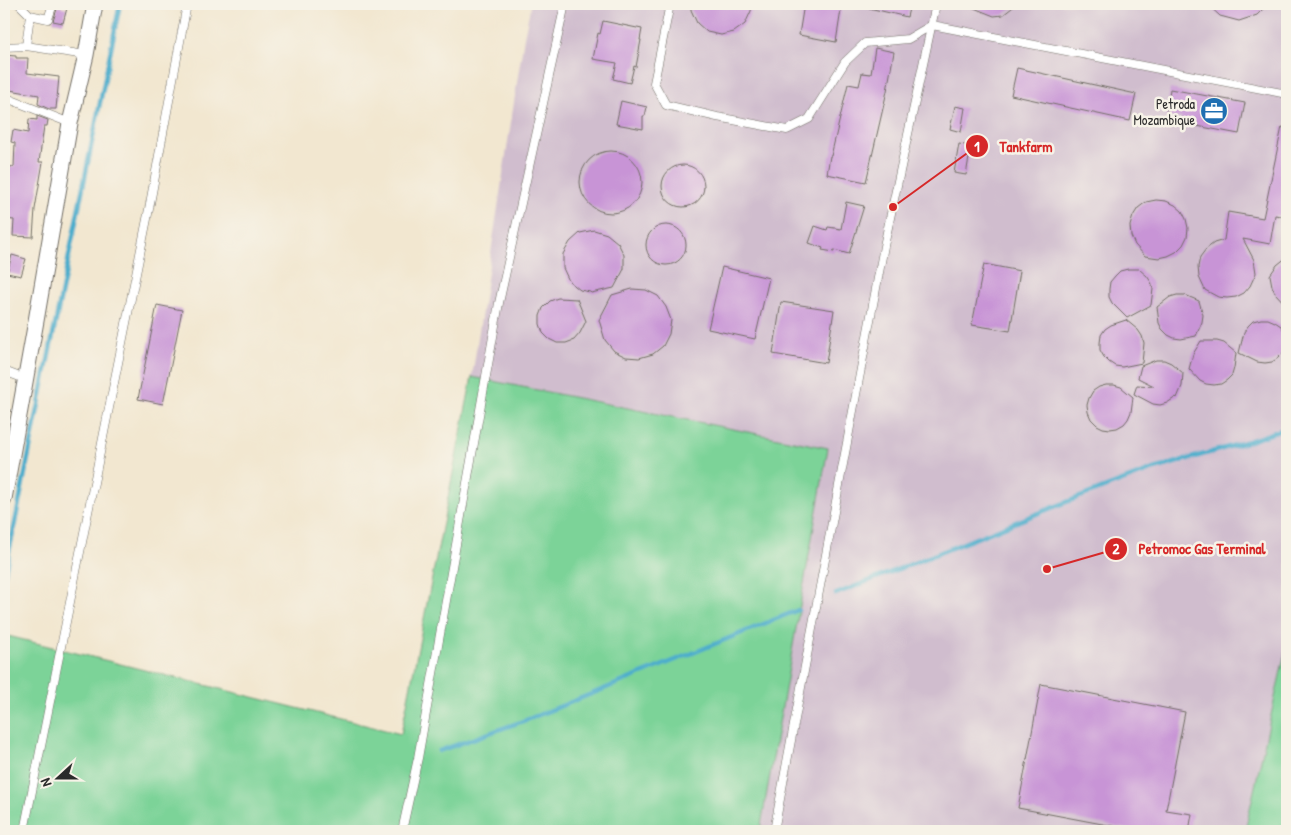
<svg xmlns="http://www.w3.org/2000/svg" width="1291" height="835" viewBox="0 0 1291 835" font-family="'Patrick Hand',sans-serif">
<style>
.industrial{fill:#d0bdce}
.green{fill:#7bd398;stroke:#537f62}
.lines{fill:none;stroke-linecap:round;stroke-linejoin:round}
.stream{stroke:#4dadcc;stroke-width:4.5}
.building{fill:#c894d6}
.lane-casing{stroke:#716d65;stroke-width:9}
.street-casing{stroke:#716d65;stroke-width:17}
.lane{stroke:#fff;stroke-width:8}
.street{stroke:#fff;stroke-width:15}
.labels{text-anchor:middle;dominant-baseline:central;stroke-width:5;stroke-linejoin:round;paint-order:stroke}
.poi-label{font-size:14px;fill:#2b2b2b;stroke:#f7f3e8;text-anchor:end}
.leader{fill:none;stroke:#d62828;stroke-width:2}
.callout-dot{fill:#d62828;stroke:#f7f3e8;stroke-width:2}
.mark-label{font-size:15px;text-anchor:middle;font-weight:bold;fill:#fff}
.callout-label{font-size:15px;text-anchor:middle;font-weight:bold;fill:#d62828;stroke:#f7f3e8;stroke-width:5;stroke-linejoin:round;paint-order:stroke}
</style>
<rect width="100%" height="100%" fill="#f7f3e8"/>
<filter id="ink" filterUnits="userSpaceOnUse"><feTurbulence type="fractalNoise" baseFrequency=".02" numOctaves="2"/><feDisplacementMap in="SourceGraphic" scale="10" xChannelSelector="R" yChannelSelector="G"/><feConvolveMatrix kernelMatrix="1 2 1 2 8 2 1 2 1" color-interpolation-filters="sRGB"/></filter>
<filter id="wash" filterUnits="userSpaceOnUse"><feTurbulence type="fractalNoise" baseFrequency=".0096" numOctaves="4" result="noise"/><feDisplacementMap in="SourceGraphic" scale="20" xChannelSelector="R" yChannelSelector="G"/><feGaussianBlur stdDeviation="1.12" result="paint"/><feColorMatrix in="noise" values="0 0 0 0 0 0 0 0 0 0 0 0 0 0 0 0 0 1.4 0 .05"/><feComposite in="paint" operator="in"/></filter>
<g filter="url(#wash)">
<rect width="100%" height="100%" fill="#f2e7d0"/>
<path class="industrial" d="M531,4H1287V644L1245,831H760L828,448L472,377L524,37Z"/>
<path class="green" d="M472,377L828,448L760,831H4V635L401,734Z
M1287,644V831H1245Z"/>
<g class="lines">
<path class="stream" d="M4,577L120,4
M836,594L1064,503L1151,470L1249,441L1287,428
M439,751L526,720L634,677L798,610"/>
</g>
<g id="blocks">
<path class="building" d="M691,4H752L751,11L745,24L734,32L721,35L707,32L697,23L691,10Z
M804,4H823L837,6L836,9L841,10L836,42L799,35Z
M870,4H910L907,17L869,8Z
M964,4H1017L1003,15L994,16Z
M1207,4H1268L1257,15L1239,21L1220,16Z
M58,6L67,8L63,23L53,21Z
M603,21L642,29L640,40H641L636,67L634,66L630,83L613,79L617,63L593,59L598,33L600,34Z
M875,48L894,52L887,91L866,182L827,174L830,156H831L848,84L859,86L862,73L871,74Z
M4,55L16,56V58H28L27,73L59,77L56,109H49L38,104L39,95L4,89Z
M1017,68L1136,94L1130,121L1011,95Z
M1170,89L1245,103L1239,134L1181,123L1182,118L1166,116Z
M621,101L647,107L645,116H643V129L616,124Z
M955,106L965,108L961,132L950,129Z
M37,116L48,120L47,126H44L39,162H43L35,209L33,237L13,236L14,220L4,219V166L14,167L15,143L11,142L13,130L28,133L29,119L37,120Z
M1282,127L1287,128V217L1275,215L1270,244L1243,239L1254,260L1256,273L1250,286L1244,293L1236,297L1227,298L1218,297L1205,290L1199,277L1198,267L1200,257L1206,249L1214,243L1224,240L1228,212L1263,218Z
M959,144L971,146L966,175L954,173Z
M580 182a31 31 0 1 1 62 0a31 31 0 1 1-62 0Z
M662 186a21 21 0 1 1 42 0a21 21 0 1 1-42 0Z
M1156,200L1166,201L1175,205L1182,211L1186,219L1188,228L1187,237L1183,245L1176,252L1168,256L1159,258L1145,256L1135,245L1131,236L1130,226L1133,216L1138,208L1146,202Z
M846,202L864,206L849,254L834,250V252L822,250L823,248L809,243L815,226L827,230L828,227L841,229Z
M646 245a20 20 0 1 1 40 0a20 20 0 1 1-40 0Z
M594,230L607,234L618,243L624,255V269L614,288L591,293L590,292L580,290L569,281L563,268V254L570,242L580,233Z
M12,255L26,259L21,276L7,273Z
M1287,257V306L1275,293L1272,286L1270,275L1277,265Z
M984,264L1020,271L1010,331L972,325Z
M722,267L769,278L755,339L708,329Z
M1128,269H1139L1147,276L1151,282L1153,289L1151,305L1127,318L1112,303L1109,297V289L1110,282L1115,276L1120,271Z
M632,289L646,290L658,296L666,307L671,320L669,334L663,346L653,354L639,358L626,357L614,351L605,340L599,320L612,295Z
M1177,295H1185L1199,301L1203,315L1202,322L1196,336L1181,339L1174,338L1168,335L1162,329L1159,323L1157,307L1170,297Z
M558,298L577,299L586,321L580,333L574,340L566,343H557L549,339L543,333L540,324V316L543,308L550,301Z
M781,302L834,310L826,363L773,354Z
M157,305L182,310L163,404L138,399Z
M1261,319H1268L1275,322L1281,326L1285,332L1286,339V346L1283,353L1278,358L1272,362L1265,363L1257,362L1239,353L1244,332L1248,326L1253,321Z
M1126,320L1138,330L1142,336L1144,343L1142,363L1122,367L1115,366L1109,362L1104,357L1100,350V343L1101,335L1105,329L1111,325Z
M1201,341H1217L1224,343L1236,353L1234,368L1232,375L1227,380L1221,384L1214,385L1206,384L1200,381L1189,369L1193,354Z
M1156,360H1164L1171,363L1183,373L1182,386L1177,398L1176,397L1167,403L1160,405L1153,404L1134,394L1137,385L1154,386L1138,378L1141,366Z
M1106,385H1114L1121,387L1133,397L1131,412L1128,419L1124,424L1117,428L1110,429L1103,428L1097,425L1091,419L1088,412L1087,405L1089,398L1093,391L1099,387Z
M1041,684L1185,712L1166,810L1192,814L1189,831H1139L1018,808Z"/>
</g>
</g>
<g filter="url(#ink)">
<use href="#blocks" fill-opacity="0" stroke="#716d65" stroke-width="1"/>
<g class="lines">
<g class="lane-casing">
<path id="lane" d="M19,4L30,15L48,19L53,4
M670,4L654,83L666,105L717,117L787,130L809,119L845,62L865,43L908,39L932,25L1287,94
M26,46L30,15
M4,47L26,46L86,55
M4,97L70,123
M4,371L25,379
M24,831L149,209L187,4
M402,831L418,758L499,303L565,4
M774,831L884,246L936,4"/>
</g>
<g class="street-casing">
<path id="street" d="M4,499L36,321L70,123L86,55L95,4"/>
</g>
<use href="#lane" class="lane"/>
<use href="#street" class="street"/>
</g>
</g>
<defs>
<g id="office-disc" transform="scale(1.4375)"><circle r="9.5" fill="#1f6fb2" stroke="#f7f3e8"/><path d="M-6-3h4V-5.5h4V-3h4V5H-6ZM-1-4.5V-3h2v-1.5ZM-6 0V1H6V0Z" fill="#fff"/></g>
</defs>
<g fill-rule="evenodd">
<use href="#office-disc" x="1214" y="111"/>
</g>
<g class="labels">
<g class="poi-label">
<text x="1195" y="103">Petroda<tspan x="1195" dy="16">Mozambique</tspan></text>
</g>
</g>
<path class="leader" d="M893 207L977 146M1047 569L1116 549"/>
<g class="callout-dot">
<circle cx="893" cy="207" r="5"/>
<circle cx="1047" cy="569" r="5"/>
<circle cx="977" cy="146" r="12"/>
<circle cx="1116" cy="549" r="12"/>
</g>
<g class="mark-label">
<text x="977" y="152">1</text>
<text x="1116" y="554">2</text>
</g>
<g class="callout-label">
<text x="1026" y="152">Tankfarm</text>
<text x="1202" y="554">Petromoc Gas Terminal</text>
</g>
<rect width="1291" height="835" fill="none" stroke="#f7f3e8" stroke-width="20"/>
<g transform="translate(58 778) rotate(249)" stroke="#f7f3e8" stroke-width="4" paint-order="stroke">
<path d="M0-4L9 19L0 12L-9 19Z" fill="#2b2b2b"/>
<text y="-8" font-size="14" font-weight="bold" text-anchor="middle" fill="#2b2b2b">N</text>
</g>
</svg>
